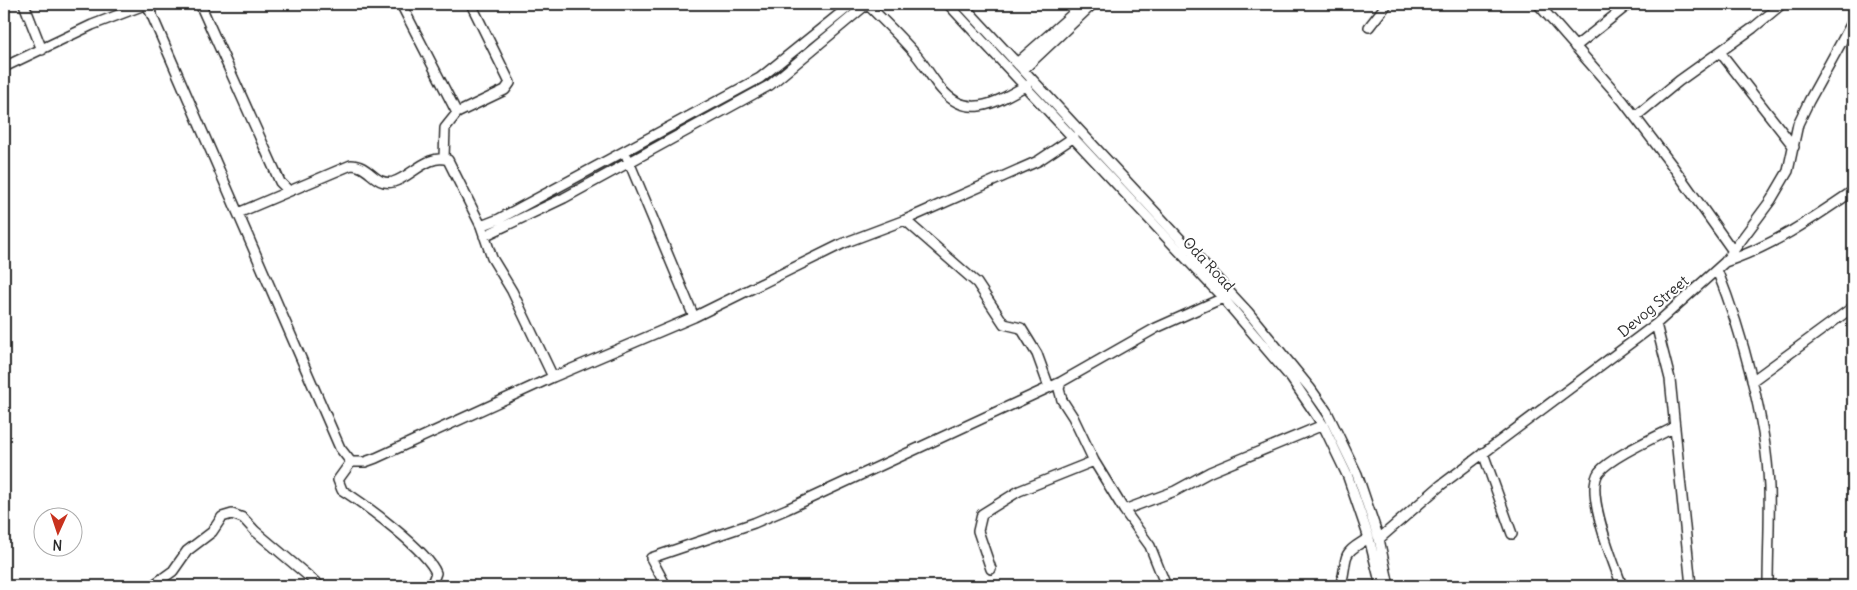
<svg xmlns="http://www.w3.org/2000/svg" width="1857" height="590" viewBox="0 0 1857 590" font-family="Delius,sans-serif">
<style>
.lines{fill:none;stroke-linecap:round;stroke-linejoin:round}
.minor-casing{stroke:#2b2b2b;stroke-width:12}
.minor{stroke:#fff;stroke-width:9}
.labels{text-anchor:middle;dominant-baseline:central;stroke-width:4;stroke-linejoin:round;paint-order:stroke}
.street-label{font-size:15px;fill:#2b2b2b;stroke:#fff}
</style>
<rect width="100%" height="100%" fill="#fff"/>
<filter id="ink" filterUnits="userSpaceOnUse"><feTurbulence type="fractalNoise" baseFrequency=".02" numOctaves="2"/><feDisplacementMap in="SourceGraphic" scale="10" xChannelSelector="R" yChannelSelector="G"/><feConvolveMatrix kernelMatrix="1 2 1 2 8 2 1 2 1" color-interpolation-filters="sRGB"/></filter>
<g filter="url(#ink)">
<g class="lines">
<g class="minor-casing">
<path id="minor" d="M24,4L42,50
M147,4L340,448L351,462H365L376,458L553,377L694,317L844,243L905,220L1038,161L1074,137
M200,4L280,182L289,191
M401,4L457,113
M867,4C884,21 902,38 917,56C926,67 933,80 942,90C969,121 998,101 1027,85
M948,4L1223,298L1291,378L1323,425L1348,477L1369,538L1381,586
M962,4L1248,312L1310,388L1327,412L1357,474L1379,539L1389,586
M1538,4L1623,101L1674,168L1733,251
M1369,27L1387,4
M1575,47L1629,4
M1720,52L1794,147
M1017,63L1084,4
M4,67L92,25L147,4
M1023,70L1093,4
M1635,117L1679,81L1753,28L1782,4
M627,157L694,317
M444,158L445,128L457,113L505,90L510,83L471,4
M238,213L351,165C370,165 374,186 393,182C410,178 428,153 448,160L481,226L492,258L512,291L553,377
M905,220L977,283L1004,324L1021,328L1037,354L1049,387
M481,226L499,219L760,78L852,4
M484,236L564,198L770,85L867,4
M1725,262C1773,246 1812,219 1853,191
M1717,270C1742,332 1766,420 1769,487C1770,520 1768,553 1768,586
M1656,324L1670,379L1691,586
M1752,381L1853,307
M1061,382L1059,389L1062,400L1073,417L1094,461L1124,510L1150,546L1166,586
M1483,453L1512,534
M351,462L338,480L342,490C363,503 428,551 436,573L431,586
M1124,510L1175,491L1210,472L1323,425
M1379,539L1441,485L1656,324L1725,262L1771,200L1788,171L1798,124L1809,101L1853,21
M991,569L978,531L982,514L1019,491L1094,461
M152,586L173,571L187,551L212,532L222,517L232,514L243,518L255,531L320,586
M666,586L651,558L754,523L787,509L1061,382L1156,328L1223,298
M1340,586C1351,557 1335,557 1369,538
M1622,586C1614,564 1584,492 1599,472C1611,457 1656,437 1675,427"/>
</g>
<use href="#minor" class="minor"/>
</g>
</g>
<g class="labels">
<g class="street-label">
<text transform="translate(1209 264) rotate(47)">Oda Road</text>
<text transform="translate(1653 306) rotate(-40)">Devog Street</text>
</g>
</g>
<rect width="1857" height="590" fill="none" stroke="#fff" stroke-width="20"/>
<rect x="10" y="10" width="1837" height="570" fill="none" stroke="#2b2b2b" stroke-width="2" filter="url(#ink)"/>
<g transform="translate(58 532) rotate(183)"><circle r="24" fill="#ffffff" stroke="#aaaaaa"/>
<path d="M0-4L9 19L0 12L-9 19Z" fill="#c8321e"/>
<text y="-8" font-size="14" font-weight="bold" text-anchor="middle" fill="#2b2b2b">N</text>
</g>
</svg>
